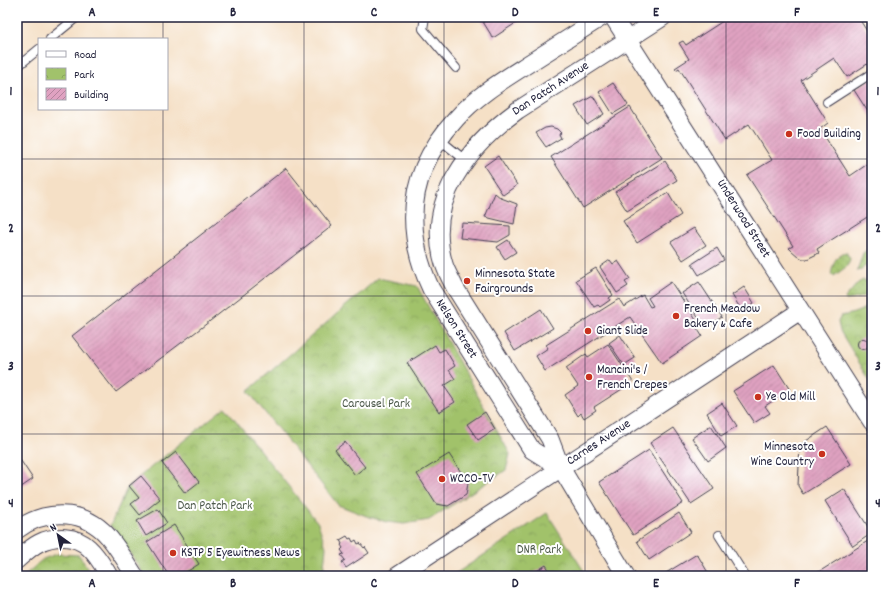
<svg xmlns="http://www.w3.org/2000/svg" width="889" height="593" viewBox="0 0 889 593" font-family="Dekko,sans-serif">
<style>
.grass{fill:url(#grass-dots);stroke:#627253}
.park{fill:url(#park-crowns);stroke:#627253}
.building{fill:url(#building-hatch)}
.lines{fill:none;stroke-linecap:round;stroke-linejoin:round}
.lane-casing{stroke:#423e50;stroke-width:10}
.street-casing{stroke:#423e50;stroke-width:19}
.lane{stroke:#fff;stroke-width:8}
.street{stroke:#fff;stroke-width:17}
.grid{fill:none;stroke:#22223b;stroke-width:1;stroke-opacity:0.55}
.poi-dot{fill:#c8321e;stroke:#fff;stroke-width:1.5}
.labels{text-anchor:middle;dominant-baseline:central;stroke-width:4;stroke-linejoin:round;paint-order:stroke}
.street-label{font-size:13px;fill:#22223b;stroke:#fff}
.poi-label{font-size:13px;fill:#22223b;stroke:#fff;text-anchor:start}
.park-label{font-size:13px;fill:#4e5a4c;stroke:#fff}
.neatline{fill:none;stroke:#22223b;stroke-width:1.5}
.grid-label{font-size:13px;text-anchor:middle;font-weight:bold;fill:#22223b}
</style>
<defs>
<pattern id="grass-dots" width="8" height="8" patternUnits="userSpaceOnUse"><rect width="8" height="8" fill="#a1c26b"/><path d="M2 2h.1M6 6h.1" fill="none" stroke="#8aa65e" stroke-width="1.8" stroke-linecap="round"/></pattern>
<pattern id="park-crowns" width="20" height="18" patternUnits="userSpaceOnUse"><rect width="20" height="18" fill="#a1c26b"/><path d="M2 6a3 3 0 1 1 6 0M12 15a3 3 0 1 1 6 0" fill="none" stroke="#8aa65e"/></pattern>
<pattern id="building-hatch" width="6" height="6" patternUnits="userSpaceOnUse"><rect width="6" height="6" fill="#e0a2c1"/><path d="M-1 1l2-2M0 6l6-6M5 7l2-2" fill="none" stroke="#b5849e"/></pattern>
</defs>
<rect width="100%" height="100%" fill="#fff"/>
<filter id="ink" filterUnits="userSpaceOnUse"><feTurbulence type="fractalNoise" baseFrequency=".025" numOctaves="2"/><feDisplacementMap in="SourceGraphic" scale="8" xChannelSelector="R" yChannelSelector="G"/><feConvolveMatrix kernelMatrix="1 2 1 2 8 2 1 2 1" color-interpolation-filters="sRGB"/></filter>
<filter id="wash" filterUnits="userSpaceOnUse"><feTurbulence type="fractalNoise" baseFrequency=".012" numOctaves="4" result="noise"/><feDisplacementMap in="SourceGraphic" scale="16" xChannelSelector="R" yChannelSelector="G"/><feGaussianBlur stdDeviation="0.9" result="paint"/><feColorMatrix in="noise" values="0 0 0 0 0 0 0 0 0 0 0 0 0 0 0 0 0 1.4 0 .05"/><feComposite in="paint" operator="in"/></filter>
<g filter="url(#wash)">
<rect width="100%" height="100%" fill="#f5e0c6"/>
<path class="grass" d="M867,250L872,251V262L858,271H857L863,253Z
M846,252L850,259L849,263L846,267L834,276L831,275C833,264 835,255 846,252Z
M863,280L870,281C877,296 856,299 846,300L845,298L858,283Z"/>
<path class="park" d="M378,278L417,286L510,454L506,470L429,520L404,524L387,522L369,517L338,505L248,391Z
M872,301V384L840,331L838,322L841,316C852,314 865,311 872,301Z
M225,407L318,523L326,547L323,576H145L114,529L110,526L128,486Z
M547,513L587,576H452Z
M57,554L79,555L93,576H24L43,559Z"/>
<g id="blocks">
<path class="building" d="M480,17H525L493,38Z
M729,17H858L872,39V61L847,77L834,58L801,80L828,123L820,129L850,176L872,161V214L817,249L819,253L807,259H803L799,257L791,250L789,248L793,246L747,175L772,160L749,124L725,140L679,68L676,70L675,68L689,59L679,43L683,41L686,45Z
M872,78V118L854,90Z
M613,83L628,105L613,114L599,92Z
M593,96L604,114L587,125L575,106Z
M630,107L662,158L583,208L551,157Z
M551,127L557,129L561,133L559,134L561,138L546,147L536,133L545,128Z
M498,156L517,185L503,195L484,166Z
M665,161L677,180L627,211L615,192Z
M286,168L332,226L201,328L116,392L72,336Z
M495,193L501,198L517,204L514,224L485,217Z
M668,193L681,215L637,243L623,221Z
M462,223L510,226V235L498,242L460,238Z
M694,228L706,245L683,260L671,242Z
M508,240L516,252L505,259L497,247Z
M717,248L724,260L699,275L692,264Z
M610,260L613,264L618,261L630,279L625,282L628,286L617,293L600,267Z
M596,268L613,295L609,298L610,300L600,307L598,305L594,307L576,280Z
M671,282L700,326L697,328L702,336L662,363L630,317L545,371L536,356L548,348L546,345L619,299L624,307L643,295L650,307L653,306L648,298Z
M699,282L722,317L705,328L682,293Z
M744,287L754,303L742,311L732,295Z
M541,309L553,328L515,351L504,333Z
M620,335L635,358L624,365L609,343Z
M857.5 344a5.5 5.5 0 1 1 11 0a5.5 5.5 0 1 1-11 0Z
M608,344L633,382L594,407L596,410L584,418L581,413L578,416L565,395L578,386L566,368L586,354L588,357Z
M435,345L439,352L445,349L455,366L449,370L455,379L444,386L455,402L439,412L407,363Z
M774,365L790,390L765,406L770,413L754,423L733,391Z
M722,403L737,426L721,436L707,413Z
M485,412L495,429L478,440L467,424Z
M711,425L726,448L708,461L692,438Z
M827,427L851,464L803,494L798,486L800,445Z
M673,428L714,489L691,504L650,443Z
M345,442L365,467L355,475L335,450Z
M649,450L683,503L633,535L599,482Z
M176,452L199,482L185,493L162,463Z
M449,454L468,483L466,495L448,506L436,504L417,474Z
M17,455L33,479L17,490Z
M141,476L160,499L140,515L131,504L139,498L129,486Z
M844,489L872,533L853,546L825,501Z
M158,509L167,523L146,536L137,521Z
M679,513L691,532L649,560L637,541Z
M174,525L199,564L180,576H169L147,542Z
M347,536L349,539L351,538L353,542L356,540L358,544L360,543L364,548L365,547L369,553L346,568L342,562L345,560L341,555L344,554L341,550L343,548L341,545L342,544L340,540Z
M871,539L872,540V576H815L814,575Z
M697,554L710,576H661Z
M546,565L553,576H529Z
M729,572L731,576H723Z"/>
</g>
</g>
<g filter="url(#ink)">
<use href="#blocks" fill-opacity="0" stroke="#423e50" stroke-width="1"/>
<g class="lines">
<g class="lane-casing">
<path id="lane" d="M425,17L423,29L456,68
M50,39L77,17
M17,67L39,49
M827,102L872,73
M439,139L465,160
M719,535L745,576"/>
</g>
<g class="street-casing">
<path id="street" d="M613,17L872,422
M561,468L532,450L431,289C402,227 409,170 456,119C476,96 503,80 528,64C553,48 577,33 602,17
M17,530C42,511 78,508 103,531C116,543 125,561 135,576
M17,560C24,554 31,547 39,543C55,535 76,535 89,548C98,556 103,566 109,576
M397,576L800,311
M626,576L561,468L550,439L454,286C451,279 446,271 444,264C424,200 470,145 518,110L663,17"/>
</g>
<use href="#lane" class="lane"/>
<use href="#street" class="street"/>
</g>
</g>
<path class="grid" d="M163,17V39M304,17V576M444,17V576M585,17V576M726,17V576M163,109V576M17,159H872M17,296H872M17,434H872"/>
<g class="poi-dot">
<circle cx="789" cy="134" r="4"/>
<circle cx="467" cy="281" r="4"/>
<circle cx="676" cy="316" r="4"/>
<circle cx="588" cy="331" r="4"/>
<circle cx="589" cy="377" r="4"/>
<circle cx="758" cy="397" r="4"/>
<circle cx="822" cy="454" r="4"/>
<circle cx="442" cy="479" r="4"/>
<circle cx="173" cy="553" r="4"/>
</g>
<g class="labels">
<g class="street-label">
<text transform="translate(551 89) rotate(-33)">Dan Patch Avenue</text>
<text transform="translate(743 219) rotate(58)">Underwood Street</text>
<text transform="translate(456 329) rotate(58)">Nelson Street</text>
<text transform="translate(599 443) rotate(-33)">Carnes Avenue</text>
</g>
<g class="poi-label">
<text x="797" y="134">Food Building</text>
<text x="475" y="274">Minnesota State<tspan x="475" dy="15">Fairgrounds</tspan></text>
<text x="684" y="309">French Meadow<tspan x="684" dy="15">Bakery &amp; Cafe</tspan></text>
<text x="596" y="331">Giant Slide</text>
<text x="597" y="370">Mancini's /<tspan x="597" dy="15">French Crepes</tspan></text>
<text x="766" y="397">Ye Old Mill</text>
<text x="814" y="447" text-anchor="end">Minnesota<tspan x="814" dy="15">Wine Country</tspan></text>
<text x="450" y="479">WCCO-TV</text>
<text x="181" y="553">KSTP 5 Eyewitness News</text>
</g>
<g class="park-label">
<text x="376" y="404">Carousel Park</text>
<text x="215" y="506">Dan Patch Park</text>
<text x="539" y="550">DNR Park</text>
</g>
</g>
<rect width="889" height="593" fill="none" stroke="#fff" stroke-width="44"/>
<rect x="38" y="38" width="130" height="72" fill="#ffffff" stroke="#a7a7b1"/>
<rect x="46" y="51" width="20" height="6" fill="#ffffff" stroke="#a7a7b1"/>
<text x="74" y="58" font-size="12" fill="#22223b">Road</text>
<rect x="46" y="68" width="20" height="12" fill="url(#park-crowns)" stroke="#a7a7b1"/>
<text x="74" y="78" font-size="12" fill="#22223b">Park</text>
<rect x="46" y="88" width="20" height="12" fill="url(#building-hatch)" stroke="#a7a7b1"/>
<text x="74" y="98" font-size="12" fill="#22223b">Building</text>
<g transform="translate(58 535) rotate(327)" stroke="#ffffff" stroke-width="3" paint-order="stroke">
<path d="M0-3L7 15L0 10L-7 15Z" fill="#22223b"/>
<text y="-6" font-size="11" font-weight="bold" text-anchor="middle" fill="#22223b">N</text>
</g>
<rect x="22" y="22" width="845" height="549" class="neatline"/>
<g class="grid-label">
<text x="92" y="16">A</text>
<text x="233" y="16">B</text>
<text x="374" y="16">C</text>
<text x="515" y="16">D</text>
<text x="656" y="16">E</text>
<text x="797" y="16">F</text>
<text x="11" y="95">1</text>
<text x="878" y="95">1</text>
<text x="11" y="232">2</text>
<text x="878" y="232">2</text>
<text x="11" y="370">3</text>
<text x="878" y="370">3</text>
<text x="11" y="507">4</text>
<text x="878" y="507">4</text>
<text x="92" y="587">A</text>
<text x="233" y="587">B</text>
<text x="374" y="587">C</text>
<text x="515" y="587">D</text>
<text x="656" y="587">E</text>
<text x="797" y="587">F</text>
</g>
</svg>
